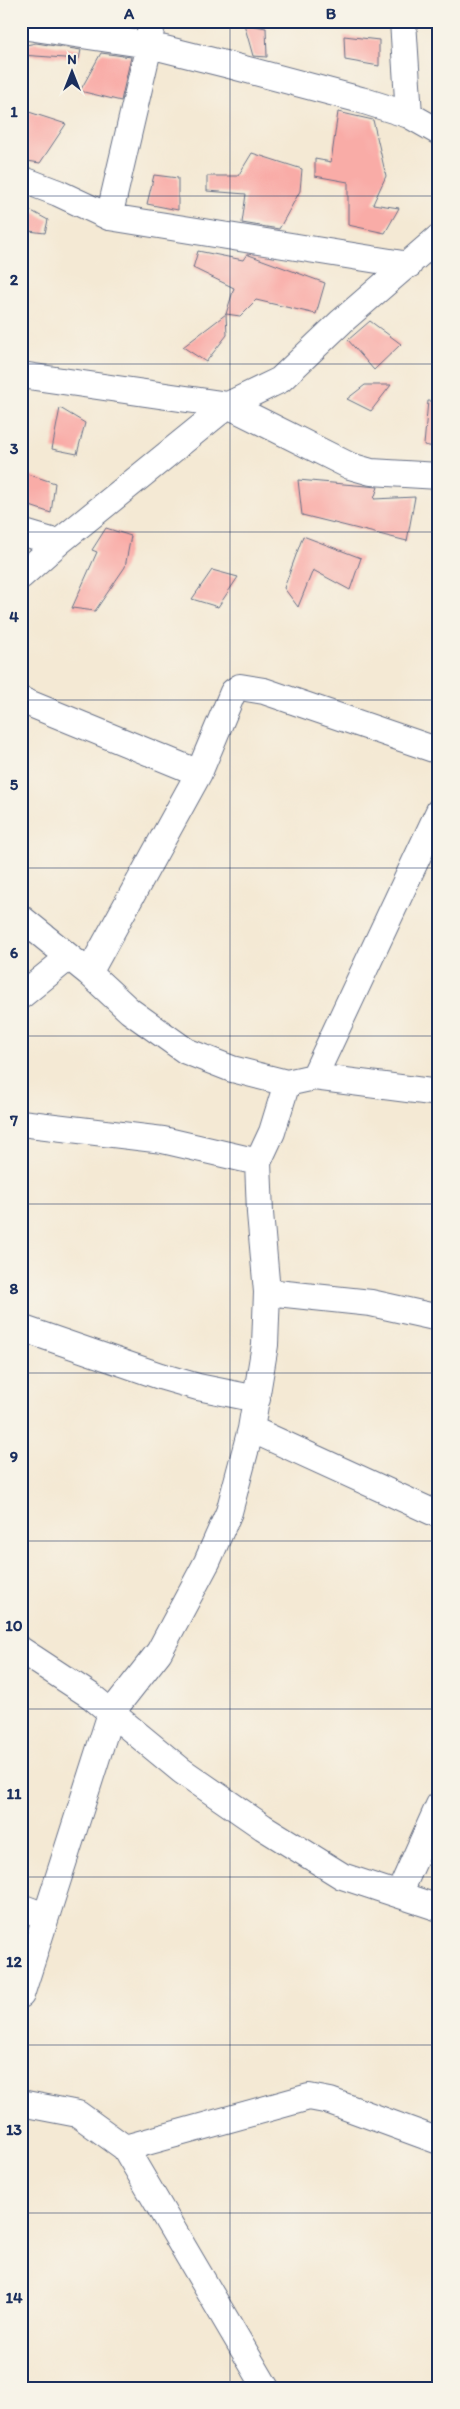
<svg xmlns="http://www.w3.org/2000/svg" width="460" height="2409" viewBox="0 0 460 2409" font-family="Itim,sans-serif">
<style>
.building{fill:#f9aca7}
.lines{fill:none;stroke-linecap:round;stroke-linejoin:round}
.minor-casing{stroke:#677087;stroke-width:28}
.minor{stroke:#fff;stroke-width:26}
.grid{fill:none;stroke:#1b2f5e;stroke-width:1;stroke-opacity:0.55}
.neatline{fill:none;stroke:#1b2f5e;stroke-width:2}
.grid-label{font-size:16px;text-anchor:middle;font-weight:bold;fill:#1b2f5e}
</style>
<rect width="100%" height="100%" fill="#f7f3e8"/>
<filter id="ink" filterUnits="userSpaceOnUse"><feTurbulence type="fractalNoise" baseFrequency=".02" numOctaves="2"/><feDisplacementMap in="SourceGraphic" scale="10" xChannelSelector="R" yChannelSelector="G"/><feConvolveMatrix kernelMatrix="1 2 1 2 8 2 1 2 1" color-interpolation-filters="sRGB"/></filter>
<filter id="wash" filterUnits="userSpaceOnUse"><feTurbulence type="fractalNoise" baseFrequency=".0096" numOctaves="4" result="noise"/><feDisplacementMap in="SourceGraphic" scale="20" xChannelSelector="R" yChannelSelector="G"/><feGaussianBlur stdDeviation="1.12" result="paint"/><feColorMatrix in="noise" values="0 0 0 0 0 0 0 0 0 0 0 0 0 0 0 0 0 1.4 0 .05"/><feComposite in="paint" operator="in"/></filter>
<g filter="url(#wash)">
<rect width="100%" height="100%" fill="#f4e9d4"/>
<g id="blocks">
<path class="building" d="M244,24L266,28L267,57L253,56Z
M344,36L379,40V66L345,60Z
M36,43L81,50L79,59L21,55V46Z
M101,53L131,57L121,101L80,91Z
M29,112L66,124L40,163L21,160V137Z
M338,112L373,120L386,176L373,204L399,208L385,233L348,225V182L315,176V159L331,162Z
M252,153L302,169L300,191L279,229L242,223L246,194L207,191V176H238Z
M154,175L178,178V210L147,204Z
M26,208L48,220L45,233L21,230V220Z
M198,251L243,260L247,254L249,255L325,283L316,314L256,300L240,316L226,314L234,288L193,268Z
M226,314L227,335L206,362L183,347Z
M370,321L401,344L374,370L348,340Z
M365,385H391L371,411L347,399Z
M428,401H439V448L424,445Z
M60,408L85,423L77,454L52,449Z
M21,472L55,483L51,513L21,503Z
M298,480L378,487L374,499L415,497L407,541L302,515Z
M106,528L131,536L125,567L95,611L72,608L97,552L92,550Z
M303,536L361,558L350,590L313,570L298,607L284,588Z
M212,570L238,577L218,607L192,599Z"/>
</g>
</g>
<g filter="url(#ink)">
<use href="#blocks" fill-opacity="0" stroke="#677087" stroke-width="1"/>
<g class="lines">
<g class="minor-casing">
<path id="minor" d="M403,21L409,115
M21,26L149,45L229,65L361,100L409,115L439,132
M21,179L58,193L109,217L409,265
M109,217L149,45L152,21
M21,375L228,405L350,466L371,472L439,476
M21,532L58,543
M21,576L58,543L228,405L280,380L342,321L439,237
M21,700L199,773L233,692L240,687L264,691L439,751
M21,918L89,973L130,1011L186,1051L232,1069L287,1083L314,1077L439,1093
M89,973L199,773
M21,996L69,957
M314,1077L439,811
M21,1123L163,1140L258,1162
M267,1292L371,1303L439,1318
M21,1328L160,1376L198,1387L257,1399
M251,1429L439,1515
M21,1650L91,1696L182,1771L263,1827L342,1876L439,1908
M399,1894L439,1805
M21,1907L45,1916
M21,1995L111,1713L159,1652L207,1562L229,1512L251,1429L265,1345L267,1292L260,1213L258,1162L272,1132L287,1083
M21,2103L78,2114L125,2148L266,2388
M125,2148L309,2097L330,2101L439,2141"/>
</g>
<use href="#minor" class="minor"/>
</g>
</g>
<path class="grid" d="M230,21V2388M21,196H439M21,364H439M21,532H439M21,700H439M21,868H439M21,1036H439M21,1204H439M21,1373H439M21,1541H439M21,1709H439M21,1877H439M21,2045H439M21,2213H439"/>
<rect width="460" height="2409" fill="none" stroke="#f7f3e8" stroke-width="55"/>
<g transform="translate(72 72)" stroke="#f7f3e8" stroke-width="4" paint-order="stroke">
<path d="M0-4L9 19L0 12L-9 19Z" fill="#1b2f5e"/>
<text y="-8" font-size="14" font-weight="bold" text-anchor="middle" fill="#1b2f5e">N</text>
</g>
<rect x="28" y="28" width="404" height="2354" class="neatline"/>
<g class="grid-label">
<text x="129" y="19">A</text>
<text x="331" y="19">B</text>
<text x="14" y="117">1</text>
<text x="14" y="285">2</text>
<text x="14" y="454">3</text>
<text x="14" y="622">4</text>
<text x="14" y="790">5</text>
<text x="14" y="958">6</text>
<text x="14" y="1126">7</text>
<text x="14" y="1294">8</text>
<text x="14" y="1462">9</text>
<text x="14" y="1631">10</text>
<text x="14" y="1799">11</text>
<text x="14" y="1967">12</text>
<text x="14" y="2135">13</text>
<text x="14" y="2303">14</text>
</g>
</svg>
